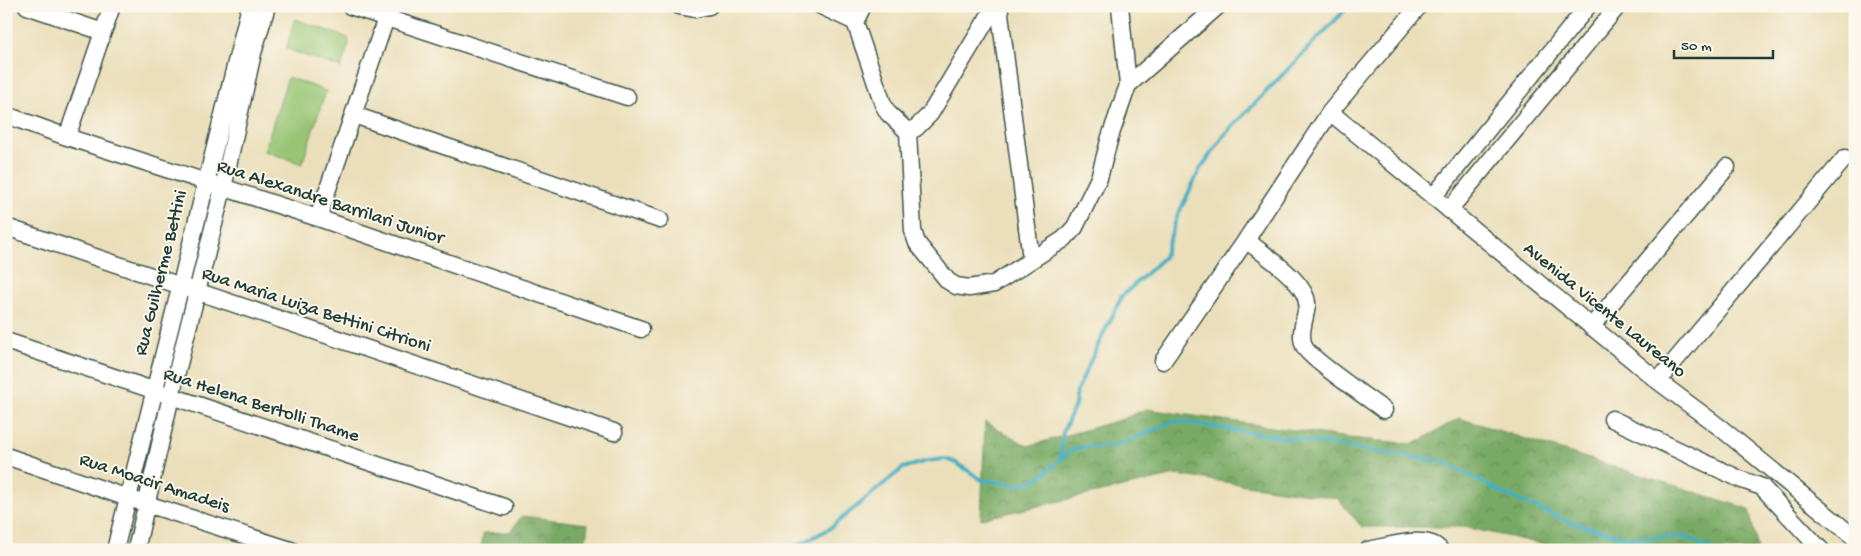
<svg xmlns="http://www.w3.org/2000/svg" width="1861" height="556" viewBox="0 0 1861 556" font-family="'Gochi Hand',sans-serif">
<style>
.forest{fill:url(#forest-crowns);stroke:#4c744c}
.pitch{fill:#97c573;stroke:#5b8154}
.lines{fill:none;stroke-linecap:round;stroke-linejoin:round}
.stream{stroke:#42afc0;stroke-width:4}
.minor-casing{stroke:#3e5548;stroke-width:19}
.minor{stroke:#fff;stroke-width:16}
.labels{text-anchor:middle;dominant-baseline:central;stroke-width:4;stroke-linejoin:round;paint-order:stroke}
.street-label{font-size:19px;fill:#1f3d34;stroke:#fbf7ec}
</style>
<defs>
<pattern id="forest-crowns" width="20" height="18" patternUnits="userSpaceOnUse" patternTransform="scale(1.25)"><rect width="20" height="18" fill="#79aa65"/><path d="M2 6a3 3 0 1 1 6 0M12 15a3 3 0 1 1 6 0" fill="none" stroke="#638c54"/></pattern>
</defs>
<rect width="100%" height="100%" fill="#fbf7ec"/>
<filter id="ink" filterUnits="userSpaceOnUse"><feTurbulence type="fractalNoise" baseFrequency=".02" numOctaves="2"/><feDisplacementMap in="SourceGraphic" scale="10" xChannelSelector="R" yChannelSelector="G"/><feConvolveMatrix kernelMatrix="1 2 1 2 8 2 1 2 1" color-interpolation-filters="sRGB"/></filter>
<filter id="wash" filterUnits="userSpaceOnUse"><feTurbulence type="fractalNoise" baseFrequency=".0096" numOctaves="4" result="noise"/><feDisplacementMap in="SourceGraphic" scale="20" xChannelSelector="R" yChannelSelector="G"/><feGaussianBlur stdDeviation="1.12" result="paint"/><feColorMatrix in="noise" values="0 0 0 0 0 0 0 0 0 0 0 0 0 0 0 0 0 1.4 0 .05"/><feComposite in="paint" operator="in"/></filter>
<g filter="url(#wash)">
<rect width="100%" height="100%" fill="#ebdfbb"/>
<path class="forest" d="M1146,409L1349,438L1414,444L1459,418L1749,509L1758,550H1570L1464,527H1362L1337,498L1176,475L981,519L985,422L1028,446L1120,420Z
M522,516L588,524L585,550H481L483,533L510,532Z"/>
<path class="pitch" d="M295,19L348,38L349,43L341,68L286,49Z
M288,77L326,91L302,164L264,151Z"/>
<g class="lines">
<path class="stream" d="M1060,460L1063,432L1075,405L1077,391L1095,351L1122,296L1164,257L1177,217L1200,169L1226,133L1349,6
M789,550L829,529L903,468L927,461L945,459L955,462L982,480L1018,485L1036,480L1075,448L1119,445L1174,421L1445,462L1502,493L1572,523L1628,538L1686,537L1713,550"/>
</g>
</g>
<g filter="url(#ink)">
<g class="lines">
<g class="minor-casing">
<path id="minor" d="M27,6L103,32
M350,6L627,97
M679,6L695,9L709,6
M821,6L855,22L883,104L888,113L908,132L913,231L917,243L948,281L956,286L969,288L994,284L1064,239L1075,227L1099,178L1110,137L1128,85L1218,6
M999,6L1031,259
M1120,6L1128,85
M855,22L863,6
M1330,112L1658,381L1722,429L1855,538
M6,115L67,137L318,218L641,329
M354,115L660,220
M908,132L916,128L930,114L995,6
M67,137L112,6
M1433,197L1588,6
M1449,210L1618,6
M318,218L386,18
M6,227L614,432
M1591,327L1727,167
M6,341L504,507
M1163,361L1246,240
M1658,381L1845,158
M1384,410C1369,399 1312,360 1305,348C1298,335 1305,320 1307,306C1309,283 1263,254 1246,240L1330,112L1419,6
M1612,419L1742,480L1762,487L1821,550
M6,456L128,498L291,550
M115,550L250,6
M136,550L171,396L223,188L253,53L267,6
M1368,550C1386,547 1428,533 1440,550"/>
</g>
<use href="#minor" class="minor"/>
</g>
</g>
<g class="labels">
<g class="street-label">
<text transform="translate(330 203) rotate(18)">Rua Alexandre Barrilari Junior</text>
<text transform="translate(162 273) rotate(-76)">Rua Guilherme Bettini</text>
<text transform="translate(316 311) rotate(18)">Rua Maria Luiza Bettini Citrioni</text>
<text transform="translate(1604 311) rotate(39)">Avenida Vicente Laureano</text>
<text transform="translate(261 406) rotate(18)">Rua Helena Bertolli Thame</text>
<text transform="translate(154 484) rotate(18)">Rua Moacir Amadeis</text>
</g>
</g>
<rect width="1861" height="556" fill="none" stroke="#fbf7ec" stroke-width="25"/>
<path d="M1674 50v8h99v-8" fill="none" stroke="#1f3d34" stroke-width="2.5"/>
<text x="1681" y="50" font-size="15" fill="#1f3d34" stroke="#fbf7ec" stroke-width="4" paint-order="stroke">50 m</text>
</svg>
